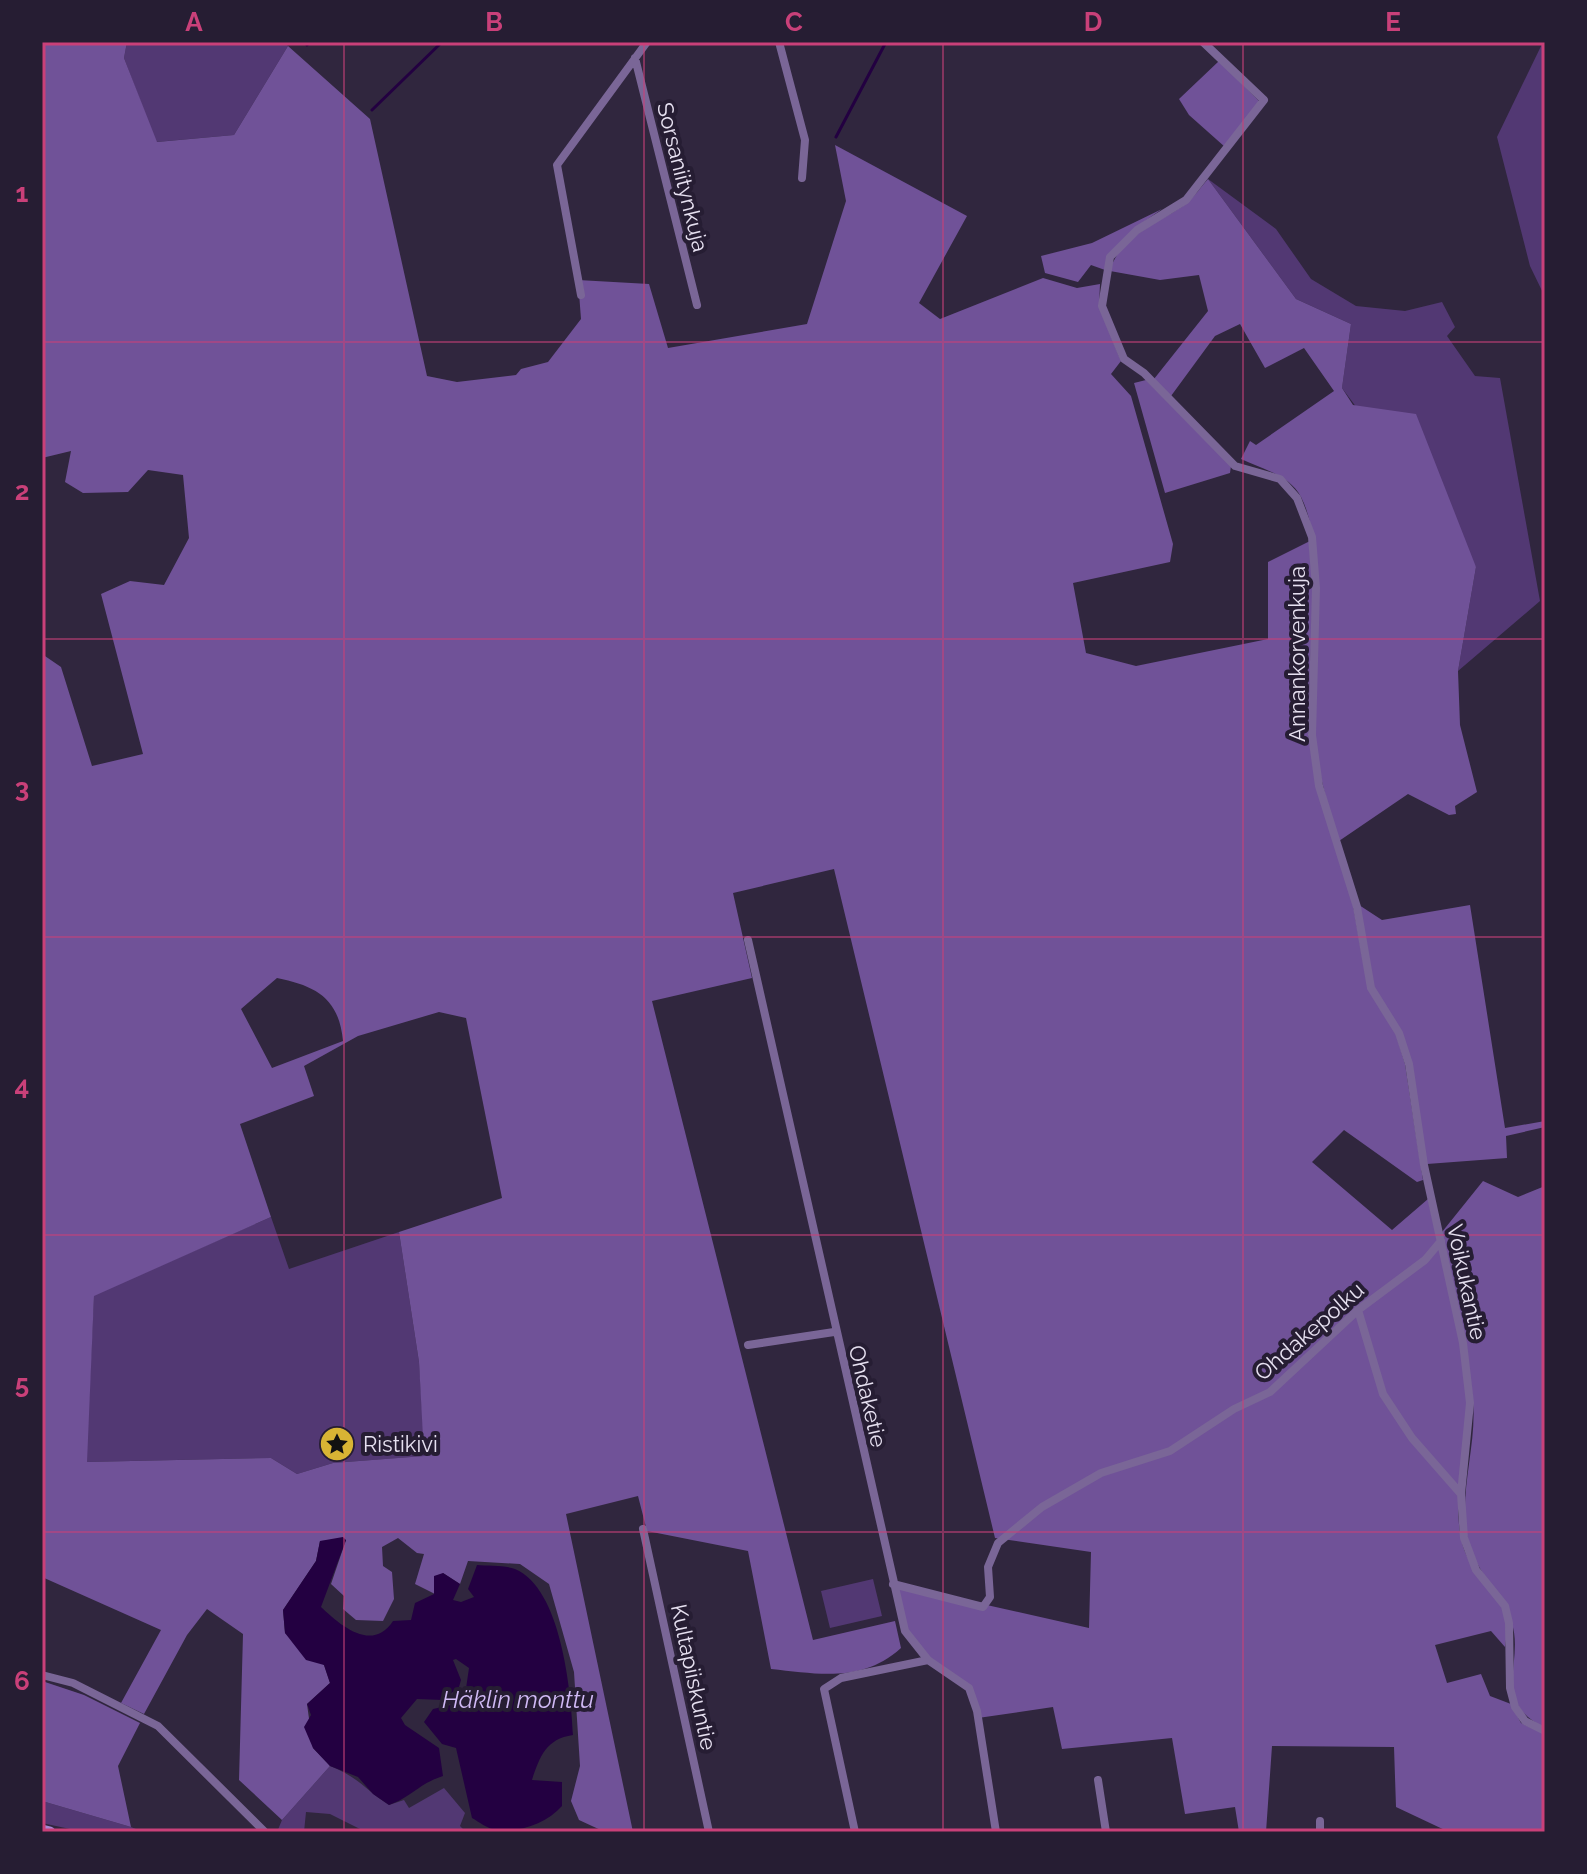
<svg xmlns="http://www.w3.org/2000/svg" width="1587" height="1874" viewBox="0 0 1587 1874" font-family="Raleway,sans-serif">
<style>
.green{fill:#523873}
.forest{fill:#705298;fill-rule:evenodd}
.water{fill:#230041}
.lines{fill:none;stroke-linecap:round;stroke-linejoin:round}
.stream{stroke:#230041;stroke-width:3}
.street{stroke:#7a6697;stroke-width:8}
.secondary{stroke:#a686d5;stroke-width:11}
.grid{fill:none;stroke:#c94079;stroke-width:2;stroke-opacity:0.55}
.labels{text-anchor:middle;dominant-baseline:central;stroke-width:8;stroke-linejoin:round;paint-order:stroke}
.street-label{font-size:22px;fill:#e7e1f1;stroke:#261d33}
.poi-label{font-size:22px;fill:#e7e1f1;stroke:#261d33;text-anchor:start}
.water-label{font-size:24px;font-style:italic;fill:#d0b9f5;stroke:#261d33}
.neatline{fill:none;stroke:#c94079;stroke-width:3}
.grid-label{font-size:26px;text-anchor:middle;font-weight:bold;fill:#c94079}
</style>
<rect width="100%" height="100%" fill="#30263e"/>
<path class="green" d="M127,42H284L288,46L234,135L156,142L124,58Z
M1543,42H1545V297L1530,266L1497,137Z
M1208,179L1276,229L1311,279L1356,306L1405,311L1442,302L1455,327L1447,336L1475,376L1500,378L1540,601L1458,671L1476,567L1342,388L1351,324L1296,299Z
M271,1217L289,1269L399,1232L419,1362L425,1456L333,1463L297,1474L271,1458L86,1462L94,1295Z
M873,1579L882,1616L830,1628L821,1591Z
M330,1766C360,1778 364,1789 389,1805L404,1800L409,1808L444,1788L465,1813L460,1826L466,1832H366L330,1814L306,1812L304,1832H277L282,1820Z
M42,1801L131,1827L143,1832H84L42,1823Z"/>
<path class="forest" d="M42,42H127L124,58L157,142L234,135L288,46L370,119L427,376L457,382L516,375L521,369L548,362L581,319L578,280L649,284L668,348L807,324L846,201L835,145L967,216L919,303L940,319L1043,278L1077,288L1100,284L1099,307L1121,361L1111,374L1131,396L1173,544L1170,562L1073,583L1086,653L1136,666L1268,639V562L1310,541L1313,588L1308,735L1353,905L1368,989L1396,1034L1405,1064L1423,1180L1417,1182L1344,1130L1312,1162L1392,1230L1428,1199C1442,1265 1466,1336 1467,1404C1467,1449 1452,1493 1461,1538C1467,1574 1504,1595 1507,1622C1508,1630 1506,1639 1505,1647L1491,1631L1435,1645L1447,1683L1481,1674L1490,1696L1511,1704L1521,1723L1545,1734V1832H1449L1396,1807L1394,1747L1272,1746L1266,1832H1239L1235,1807L1185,1814L1172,1738L1062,1749L1053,1707L978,1718L969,1688L928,1660L905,1631L893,1584L1089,1628L1091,1552L995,1538L834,869L733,893L752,978L652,1001L813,1640L895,1621L901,1648C862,1683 819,1674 771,1669L748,1551L647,1531L638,1496L566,1514L633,1832H605L579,1820L571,1801L580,1766L574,1672L549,1584L520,1564L468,1561L460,1584L443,1573L435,1594L415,1584L424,1554L417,1553L398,1538L382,1547L383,1566L392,1572L394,1599L383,1621L356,1620L343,1609L344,1596L331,1584L346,1540L320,1541L316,1561L283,1610L285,1633L324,1665L330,1683L307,1704L313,1748L330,1766L282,1820L239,1780L243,1634L207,1609L187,1635L144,1714L121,1703L161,1630L42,1577V654L61,667L92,766L143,754L101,594L130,581L164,585L189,538L183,475L148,470L128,492L83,493L65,482L71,451L42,458ZM277,978C316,986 339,998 343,1041L272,1068L241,1009ZM439,1012L466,1018L502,1198L399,1232L419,1362L424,1456L333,1463L297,1474L271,1458L87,1462L94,1296L271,1217L240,1124L314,1096L304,1066L358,1036Z
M1219,61L1260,102L1225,147L1189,115L1179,99Z
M1208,179L1296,299L1351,324L1342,388L1353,405L1416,414L1476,567L1458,671L1460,725L1477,792L1455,806L1456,814L1449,815L1408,794L1339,841C1328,806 1317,771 1315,734C1311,670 1329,551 1301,497C1290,475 1262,469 1241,459L1250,441L1256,445L1334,391L1304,348L1265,368L1240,324L1215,336L1171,396L1154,379L1208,311L1199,275L1160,280L1110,271C1119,236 1159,223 1186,204C1194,197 1201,187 1208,179Z
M1162,209L1135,228L1105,270L1091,265L1078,282L1045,273L1041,256L1092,243Z
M1146,380L1231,466L1230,473L1165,493L1134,383Z
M1359,905L1382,920L1470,905L1505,1128L1545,1121V1127L1506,1136L1507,1158L1427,1164L1411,1062L1374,987Z
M1483,1181L1518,1197L1545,1186V1728C1489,1701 1526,1660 1511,1621C1499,1590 1473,1569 1467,1535C1459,1490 1477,1445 1473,1401C1468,1345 1452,1288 1442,1232Z
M42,1681L84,1695L140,1723L118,1766L131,1827L42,1801Z"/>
<path class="water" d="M343,1537L346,1540L321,1607C340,1625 372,1653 393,1621L411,1620L415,1603L434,1594V1576L443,1573L460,1584L453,1600L461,1602L474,1597L468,1589L477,1565C488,1566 504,1565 515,1569C561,1588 571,1690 573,1735C546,1739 540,1756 532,1780L562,1782V1806C547,1823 520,1833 496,1830C488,1829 479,1822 472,1818L456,1748L442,1744L424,1722L433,1709L464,1702L469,1668L456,1659L453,1660L461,1680L459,1687L443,1700L417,1699L401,1718L405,1725L439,1748L443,1776C418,1784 412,1797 389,1805L373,1794L358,1777L330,1766L313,1748L304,1727L311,1715L307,1704L330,1683L324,1665L306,1660L285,1633L283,1610L316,1561L320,1541Z"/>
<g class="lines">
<path class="stream" d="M307,45L309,42
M372,110L442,42
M836,137L886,42"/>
<path class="street" d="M779,42L805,140L802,178
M1203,42L1264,100L1186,200L1137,230L1110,257L1102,306L1124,359L1144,373L1235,466L1280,479L1297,498L1312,537L1316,588L1312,735L1319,786L1357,907L1371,988L1399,1033L1409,1064L1424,1165L1463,1343L1470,1403L1461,1494L1464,1538L1476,1570L1505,1606L1509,1623L1510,1688L1515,1707L1525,1721L1545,1731
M635,58L697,305
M581,295L557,165L647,42
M748,940L905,1631L928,1660L969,1688L977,1711L996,1832
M1358,1310L1383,1394L1412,1438L1461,1494
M748,1345L834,1332
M643,1529L709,1832
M893,1584L983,1607L990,1597L988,1567L998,1543L1042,1507L1101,1473L1170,1451L1234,1409L1270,1392L1358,1310L1425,1260L1441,1241
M42,1675L73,1683L158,1726L265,1832
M1098,1780L1106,1832
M855,1832L824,1689L841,1678L928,1660
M1320,1832V1821"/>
<path class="secondary" d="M42,1830L50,1832"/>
</g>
<path class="grid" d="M344,42V1832M644,42V1832M943,42V1832M1243,42V1832M42,342H1545M42,639H1545M42,937H1545M42,1235H1545M42,1532H1545"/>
<defs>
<g id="sight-disc" transform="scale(1.8)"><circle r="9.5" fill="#d8b434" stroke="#261d33"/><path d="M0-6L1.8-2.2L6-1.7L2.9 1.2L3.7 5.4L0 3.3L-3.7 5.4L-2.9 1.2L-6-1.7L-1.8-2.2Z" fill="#111"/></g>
</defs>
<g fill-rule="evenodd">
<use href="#sight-disc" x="337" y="1444"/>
</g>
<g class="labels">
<g class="street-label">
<text transform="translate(683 177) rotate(76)">Sorsaniitynkuja</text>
<text transform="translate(1297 654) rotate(-90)">Annankorvenkuja</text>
<text transform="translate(1467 1282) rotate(78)">Voikukantie</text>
<text transform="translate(1309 1331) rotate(-41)">Ohdakepolku</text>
<text transform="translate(868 1396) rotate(77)">Ohdaketie</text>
<text transform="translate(694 1677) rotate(78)">Kultapiiskuntie</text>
</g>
<g class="poi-label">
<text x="363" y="1444">Ristikivi</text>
</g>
<g class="water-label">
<text x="518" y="1699">Häklin monttu</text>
</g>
</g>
<rect width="1587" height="1874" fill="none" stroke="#261d33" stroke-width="88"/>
<rect x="44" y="44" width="1499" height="1786" class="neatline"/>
<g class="grid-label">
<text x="194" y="31">A</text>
<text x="494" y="31">B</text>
<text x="794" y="31">C</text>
<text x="1093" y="31">D</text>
<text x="1393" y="31">E</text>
<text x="22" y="202">1</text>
<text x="22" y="500">2</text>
<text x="22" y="797">3</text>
<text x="22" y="1095">4</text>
<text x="22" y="1393">5</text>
<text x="22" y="1690">6</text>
</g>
</svg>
